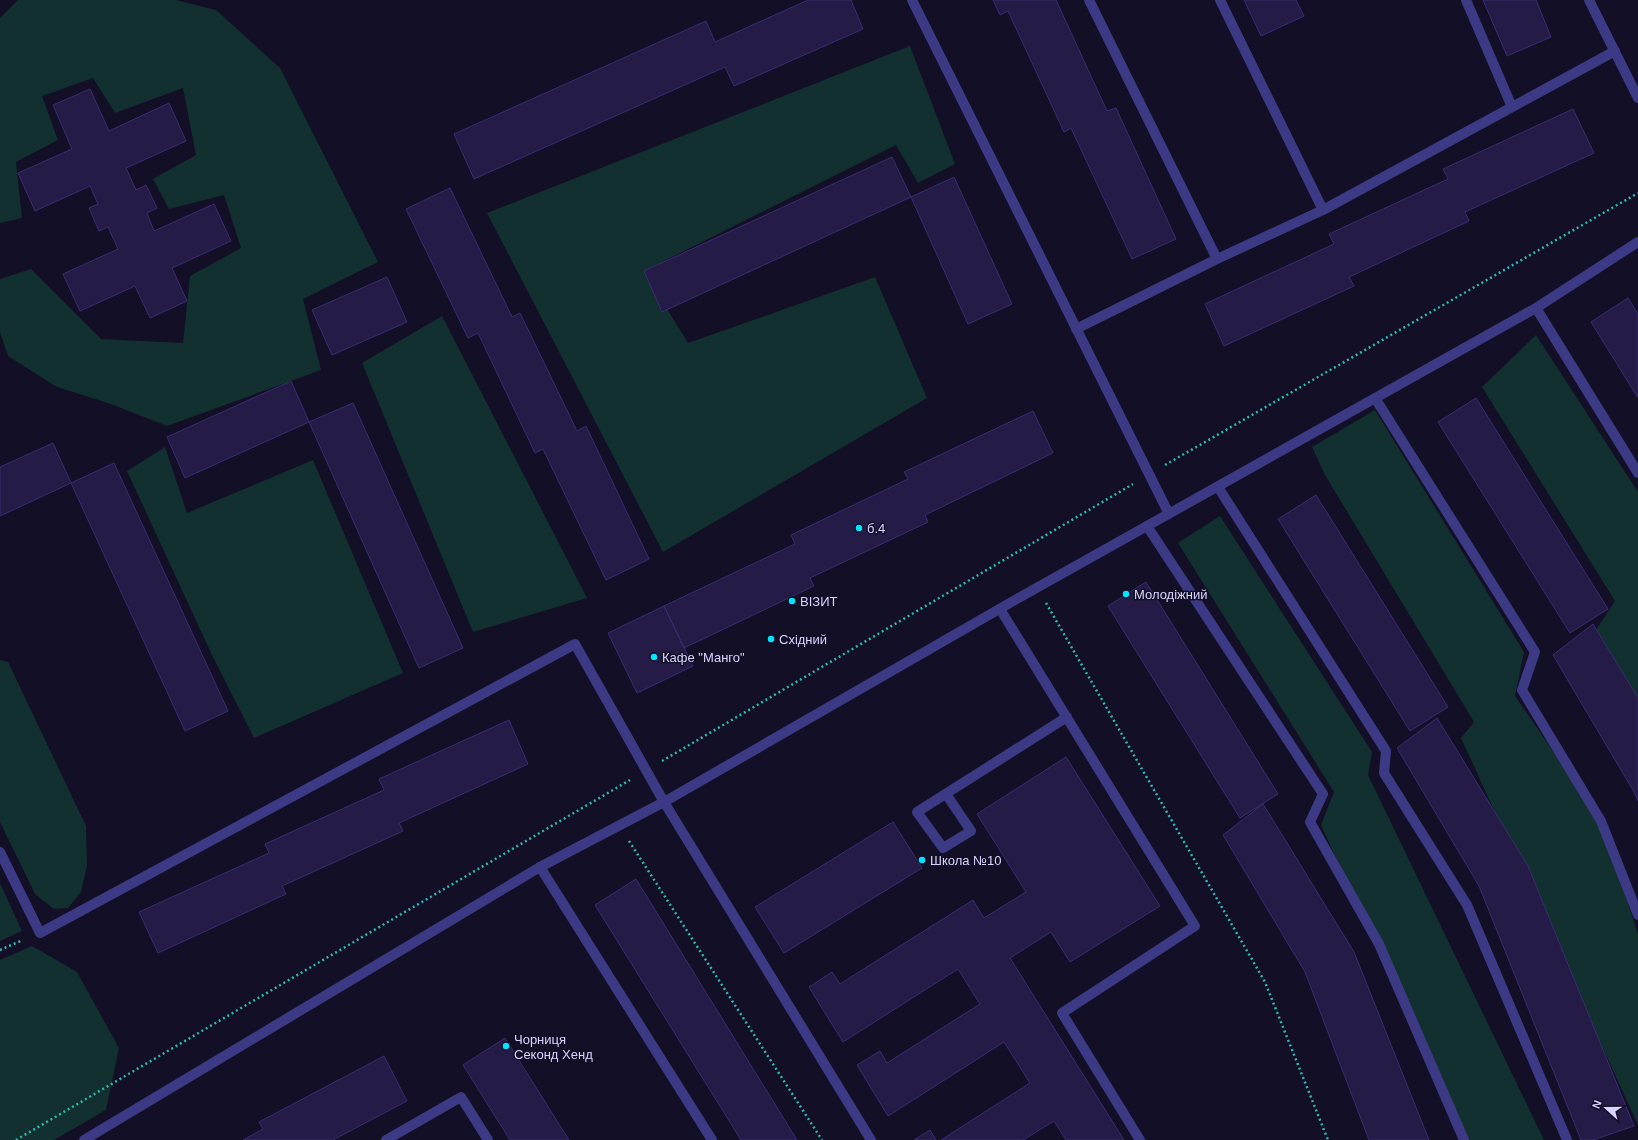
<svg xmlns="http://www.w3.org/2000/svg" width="1638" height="1140" viewBox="0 0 1638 1140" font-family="Helvetica,sans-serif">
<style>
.green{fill:#12302f}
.building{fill:#241b47;stroke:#3b2d73}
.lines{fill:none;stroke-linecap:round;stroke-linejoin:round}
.path{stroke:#2fb8b0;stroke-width:2.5;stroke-dasharray:2 3;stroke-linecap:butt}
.lane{stroke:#3d3a85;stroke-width:10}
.street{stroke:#3d3a85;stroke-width:10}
.poi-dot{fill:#00e5ff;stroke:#130f26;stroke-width:1.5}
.labels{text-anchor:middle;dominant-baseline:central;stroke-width:3;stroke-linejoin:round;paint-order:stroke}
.poi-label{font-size:13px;fill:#d9d4ff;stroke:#130f26;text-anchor:start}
</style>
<rect width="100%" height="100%" fill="#130f26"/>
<path class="green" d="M18,0H176L216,10L280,68L378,262L303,299L321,370L167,426L111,404L57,387L8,356L0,332V279L31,269L101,339L183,343L190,276L241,248L224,195L169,209L153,179L196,155L183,88L115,113L93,78L42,96L58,140L16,162L22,218L0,223V18Z
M910,46L955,164L918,183L896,145L644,271L688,343L875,277L927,398L663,552L487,213Z
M442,316L587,598L473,632L362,363Z
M1536,335L1638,492V712L1596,630L1615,601L1482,387Z
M1375,410L1524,652L1515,696L1601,821L1638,934V1125L1461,738L1474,722L1325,475L1312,447Z
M165,447L187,513L313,460L403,673L254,738L212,655L127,471Z
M1220,516L1372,752L1368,775L1544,1140H1463L1321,825L1334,792L1178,543Z
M0,660L8,662L86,826L87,866L81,892L68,908L54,909L35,894L0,822Z
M0,883L22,931L0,941Z
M32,946L77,972L119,1048L106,1110L54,1140H0V960Z"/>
<path class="building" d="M808,0H851L863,29L734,86L725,67L474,179L454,134L706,21L715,42Z
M993,0H1056L1107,111L1116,108L1176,239L1132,259L1071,128L1064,132L1008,11L1000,15Z
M1244,0H1296L1304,16L1261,36Z
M1483,0H1536L1551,37L1507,56Z
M90,89L109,131L169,103L186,141L126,168L136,190L146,185L157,208L147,213L154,231L214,204L231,241L172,268L187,301L150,318L135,286L80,311L63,274L118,249L108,227L99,231L89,208L98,204L90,186L35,211L18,173L72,149L53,105Z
M1573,109L1594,153L1465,212L1469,221L1349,277L1354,286L1224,346L1205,304L1334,244L1329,234L1448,179L1443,169Z
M892,157L911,197L662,312L644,271Z
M954,177L1012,304L968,324L911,197Z
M450,188L512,317L520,313L577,431L586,426L649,559L606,580L543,449L535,453L478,333L468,338L406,209Z
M387,277L407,322L332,355L312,310Z
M1628,298L1638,314V398L1591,322Z
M291,381L309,422L185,478L167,437Z
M1476,398L1608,609L1570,633L1438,422Z
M353,403L463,648L419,668L309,422Z
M1033,411L1053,453L925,515L928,522L810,578L814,586L684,648L664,606L795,544L791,535L908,479L904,472Z
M53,443L71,483L0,516V467Z
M114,463L228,711L185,731L71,483Z
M1316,495L1448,707L1410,731L1278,519Z
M1146,582L1278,794L1240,818L1108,606Z
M664,606L693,666L637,693L608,633Z
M1593,624L1638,698V801L1634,792L1553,655Z
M1437,718L1528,866L1634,1126L1593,1140H1581L1479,886L1397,748Z
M509,720L528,764L399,823L403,831L282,886L286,894L158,953L139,912L269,853L265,844L384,790L379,779Z
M1066,757L1160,906L1070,962L1051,932L1010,958L1124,1140H1066L1054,1121L1023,1140H941L1030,1083L1004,1042L888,1116L857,1065L880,1051L887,1063L980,1004L958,969L843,1042L809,987L832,972L840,984L973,900L984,918L1026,892L977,814Z
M1263,804L1354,952L1429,1140H1369L1305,972L1223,835Z
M893,822L922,868L784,953L755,907Z
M636,879L797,1140H741L595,905Z
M505,1038L569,1140H510L463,1065Z
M384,1056L407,1101L333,1140H243L263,1129L259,1122Z
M930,1130L936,1140H914Z"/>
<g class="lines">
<path class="path" d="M1165,465L1638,193
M1046,603L1265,982L1328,1140
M662,761L1133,484
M629,841L822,1140
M0,950L23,940
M16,1140L630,780"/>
<path class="lane" d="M1089,0L1217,259
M1220,0L1323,210
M1466,0L1512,107
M1536,308L1638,473
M1076,329L1217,259L1323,210L1615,51
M1375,398L1535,652L1522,690L1601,821L1638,915
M1218,487L1386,751L1384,773L1467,905L1567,1140
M1147,526L1323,794L1310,822L1379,944L1464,1140
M1000,609L1195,926L1062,1013L1140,1140
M946,794L971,831L943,848L917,812L1067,717
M0,852L40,933L575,644L664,802L871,1140
M540,867L712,1140
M386,1140L461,1097L488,1140"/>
<path class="street" d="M912,0L1169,514
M1589,0L1638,98
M84,1140L540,867L664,802L1015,600L1536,308L1638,242"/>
</g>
<g class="poi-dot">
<circle cx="859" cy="528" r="4"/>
<circle cx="1126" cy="594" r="4"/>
<circle cx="792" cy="601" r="4"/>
<circle cx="771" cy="639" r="4"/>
<circle cx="654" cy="657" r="4"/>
<circle cx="922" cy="860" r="4"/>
<circle cx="506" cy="1046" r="4"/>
</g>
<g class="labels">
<g class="poi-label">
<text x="867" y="528">б.4</text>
<text x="1134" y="594">Молодіжний</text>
<text x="800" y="601">ВІЗИТ</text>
<text x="779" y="639">Східний</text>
<text x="662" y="657">Кафе "Манго"</text>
<text x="930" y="860">Школа №10</text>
<text x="514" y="1039">Чорниця<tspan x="514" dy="15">Секонд Хенд</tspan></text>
</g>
</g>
<g transform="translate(1606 1108) rotate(291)" stroke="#130f26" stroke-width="3" paint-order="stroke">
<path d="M0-3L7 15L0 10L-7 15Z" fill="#d9d4ff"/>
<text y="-6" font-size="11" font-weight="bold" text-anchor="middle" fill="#d9d4ff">N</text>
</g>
</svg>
